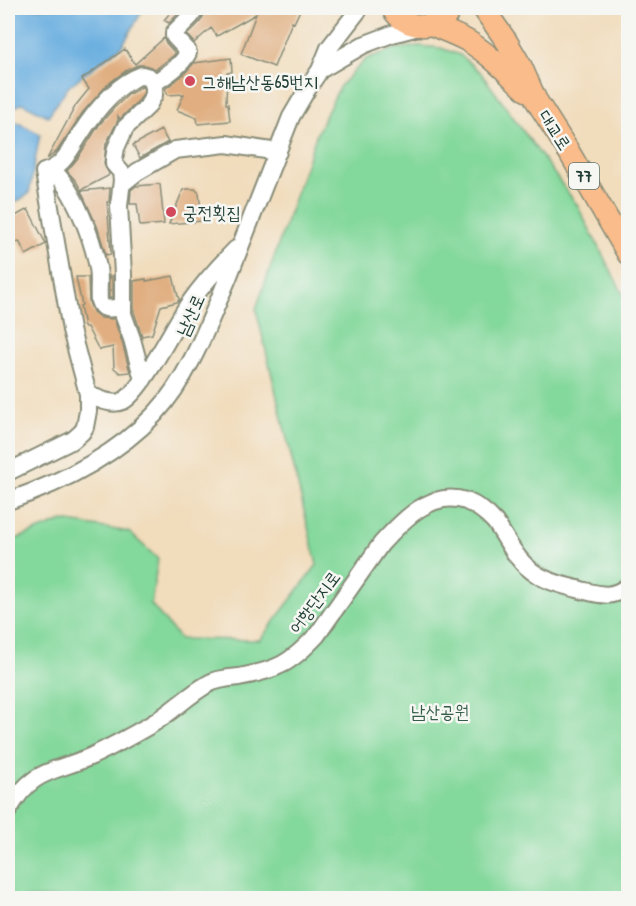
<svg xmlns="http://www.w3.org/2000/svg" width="636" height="906" viewBox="0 0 636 906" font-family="'Patrick Hand','Poor Story',sans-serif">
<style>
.green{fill:#83d89b;stroke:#518a68;stroke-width:1.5}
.water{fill:#6aafe0;stroke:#44768a;stroke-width:1.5}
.building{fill:#e0ae80}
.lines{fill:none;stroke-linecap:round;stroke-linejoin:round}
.minor-casing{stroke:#888c78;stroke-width:20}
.major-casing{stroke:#888c78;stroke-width:24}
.minor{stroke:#fff;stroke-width:16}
.major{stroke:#f9bc8a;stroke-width:21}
.poi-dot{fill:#d1495b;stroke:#f6f6f2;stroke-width:2}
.labels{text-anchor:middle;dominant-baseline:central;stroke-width:5;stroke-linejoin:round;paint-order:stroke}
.shield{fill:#f6f6f2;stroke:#60746d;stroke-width:1.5}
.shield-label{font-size:16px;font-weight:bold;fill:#1f3d34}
.poi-label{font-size:18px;fill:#1f3d34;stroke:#f6f6f2;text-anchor:start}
.street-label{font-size:18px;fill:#1f3d34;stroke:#f6f6f2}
.park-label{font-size:18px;fill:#335c49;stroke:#f6f6f2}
</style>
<rect width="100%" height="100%" fill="#f6f6f2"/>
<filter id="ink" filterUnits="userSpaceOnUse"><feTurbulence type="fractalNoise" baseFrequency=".0167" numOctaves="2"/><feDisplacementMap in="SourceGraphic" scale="12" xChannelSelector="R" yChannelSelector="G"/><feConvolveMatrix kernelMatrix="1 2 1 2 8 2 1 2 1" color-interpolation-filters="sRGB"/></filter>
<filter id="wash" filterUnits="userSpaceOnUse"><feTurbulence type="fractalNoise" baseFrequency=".008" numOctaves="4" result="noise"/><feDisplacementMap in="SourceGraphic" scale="24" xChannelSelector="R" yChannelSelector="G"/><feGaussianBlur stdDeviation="1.35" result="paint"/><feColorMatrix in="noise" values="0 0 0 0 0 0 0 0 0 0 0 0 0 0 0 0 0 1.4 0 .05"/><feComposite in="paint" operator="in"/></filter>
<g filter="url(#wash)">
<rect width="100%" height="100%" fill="#f1dcbb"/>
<path class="green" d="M404,8H439C428,17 415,18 404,8Z
M419,46L441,48L460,55L481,73L577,205L628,304V898H8V542L63,521L129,532L158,559L151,604L180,639L260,640L317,565L256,309L317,133L340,86L366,59L394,49Z"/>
<path class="water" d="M8,8H144L122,46L69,86L48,116L22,103L8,112Z
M17,122L40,134L29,194L8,207V128Z"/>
<g id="blocks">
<path class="building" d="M174,8H184L169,23L164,20Z
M206,8H301L294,23L292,22L274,67L241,54L256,14L217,36L211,28L194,43L187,35L200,22L205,13Z
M164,38L166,43L175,53L174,55L156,69L145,65H138L127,70L108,84L83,112L57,151L47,159L76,105L89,89L82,79L125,49L135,64Z
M231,58L232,72L227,73L226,104H228L230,121L198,124L197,118L177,110L184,94L168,95L165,89L184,74L194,63Z
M143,86L144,92L139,100L120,119L118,116V120L106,144L104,164L109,174L108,176L81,190L76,181L67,171L77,159L99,125L114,108L129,94Z
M161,130L168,142L140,158L133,145Z
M160,184L164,224L140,226L137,204H130L131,190L136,186Z
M110,188L109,202H107L111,254L106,255L97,226L81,191Z
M187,189H195L199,193L202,221L169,224L183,190Z
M28,209L46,244L26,255L19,241L8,247V220Z
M109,276H112V298H109Z
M173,276L179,300L177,302L161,306L152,334L142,336L134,312V281L146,279V281Z
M76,277H88L89,302L93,312L101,318L114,319L122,342L130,372L120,373L114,368L113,347L99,350L87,327H84L80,306L82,305Z"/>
</g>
</g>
<g filter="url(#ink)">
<use href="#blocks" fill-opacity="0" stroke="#888c78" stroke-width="1.5"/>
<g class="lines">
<g class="minor-casing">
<path id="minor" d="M320,70L363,45L392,34L422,26
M153,84C166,75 181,66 188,53L187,50L174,36V33L191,16L196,8
M52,170C74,188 93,240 98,268C100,278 98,290 99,301C102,312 113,308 122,307
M122,184L137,172L175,150L226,144L278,152
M88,394C98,399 112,406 123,401C142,391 174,326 188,305C202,285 218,267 236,249
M8,472L73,440L82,432L85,427L88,411V394L71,330L44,172C63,167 69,151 79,136C93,114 116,84 142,75L149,77L152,81L154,87V95L147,107L125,128L116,148L114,159V164L121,172L122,180L119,206L123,274V314L132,339L143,380
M8,501C61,483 115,456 155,414C190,376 208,325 228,278C249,225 270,171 291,117L308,88L320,70L329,48L360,8
M8,811C32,768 53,773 92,756C113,746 133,735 152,724C172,712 188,695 208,684C216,679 229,678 239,677C277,670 290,664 317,635L381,544C402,521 431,489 466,501C478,506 487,513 495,522C506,537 513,555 527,567C542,581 562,585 581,590C601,595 611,599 628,586"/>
</g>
<g class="major-casing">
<path id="major" d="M392,8C405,31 439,32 452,8
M483,8L507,42L521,66L536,100L569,152L628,254
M432,25C443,30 455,34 466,40C489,53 508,74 527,91"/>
</g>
<use href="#minor" class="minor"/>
<use href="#major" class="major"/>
</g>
</g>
<g class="poi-dot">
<circle cx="190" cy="81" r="6"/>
<circle cx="171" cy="212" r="6"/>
</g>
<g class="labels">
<rect class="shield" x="569" y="163" width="30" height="26" rx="4.5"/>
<g class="shield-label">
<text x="584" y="176">77</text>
</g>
<g class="poi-label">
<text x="202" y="81">그해남산동65번지</text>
<text x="183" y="212">궁전횟집</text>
</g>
<g class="street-label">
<text transform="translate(555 130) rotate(57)">대교로</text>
<text transform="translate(190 315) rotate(-66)">남산로</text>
<text transform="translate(314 602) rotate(-53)">어항단지로</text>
</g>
<g class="park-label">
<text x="440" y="711">남산공원</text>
</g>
</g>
<rect width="636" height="906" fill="none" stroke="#f6f6f2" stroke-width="30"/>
</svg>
